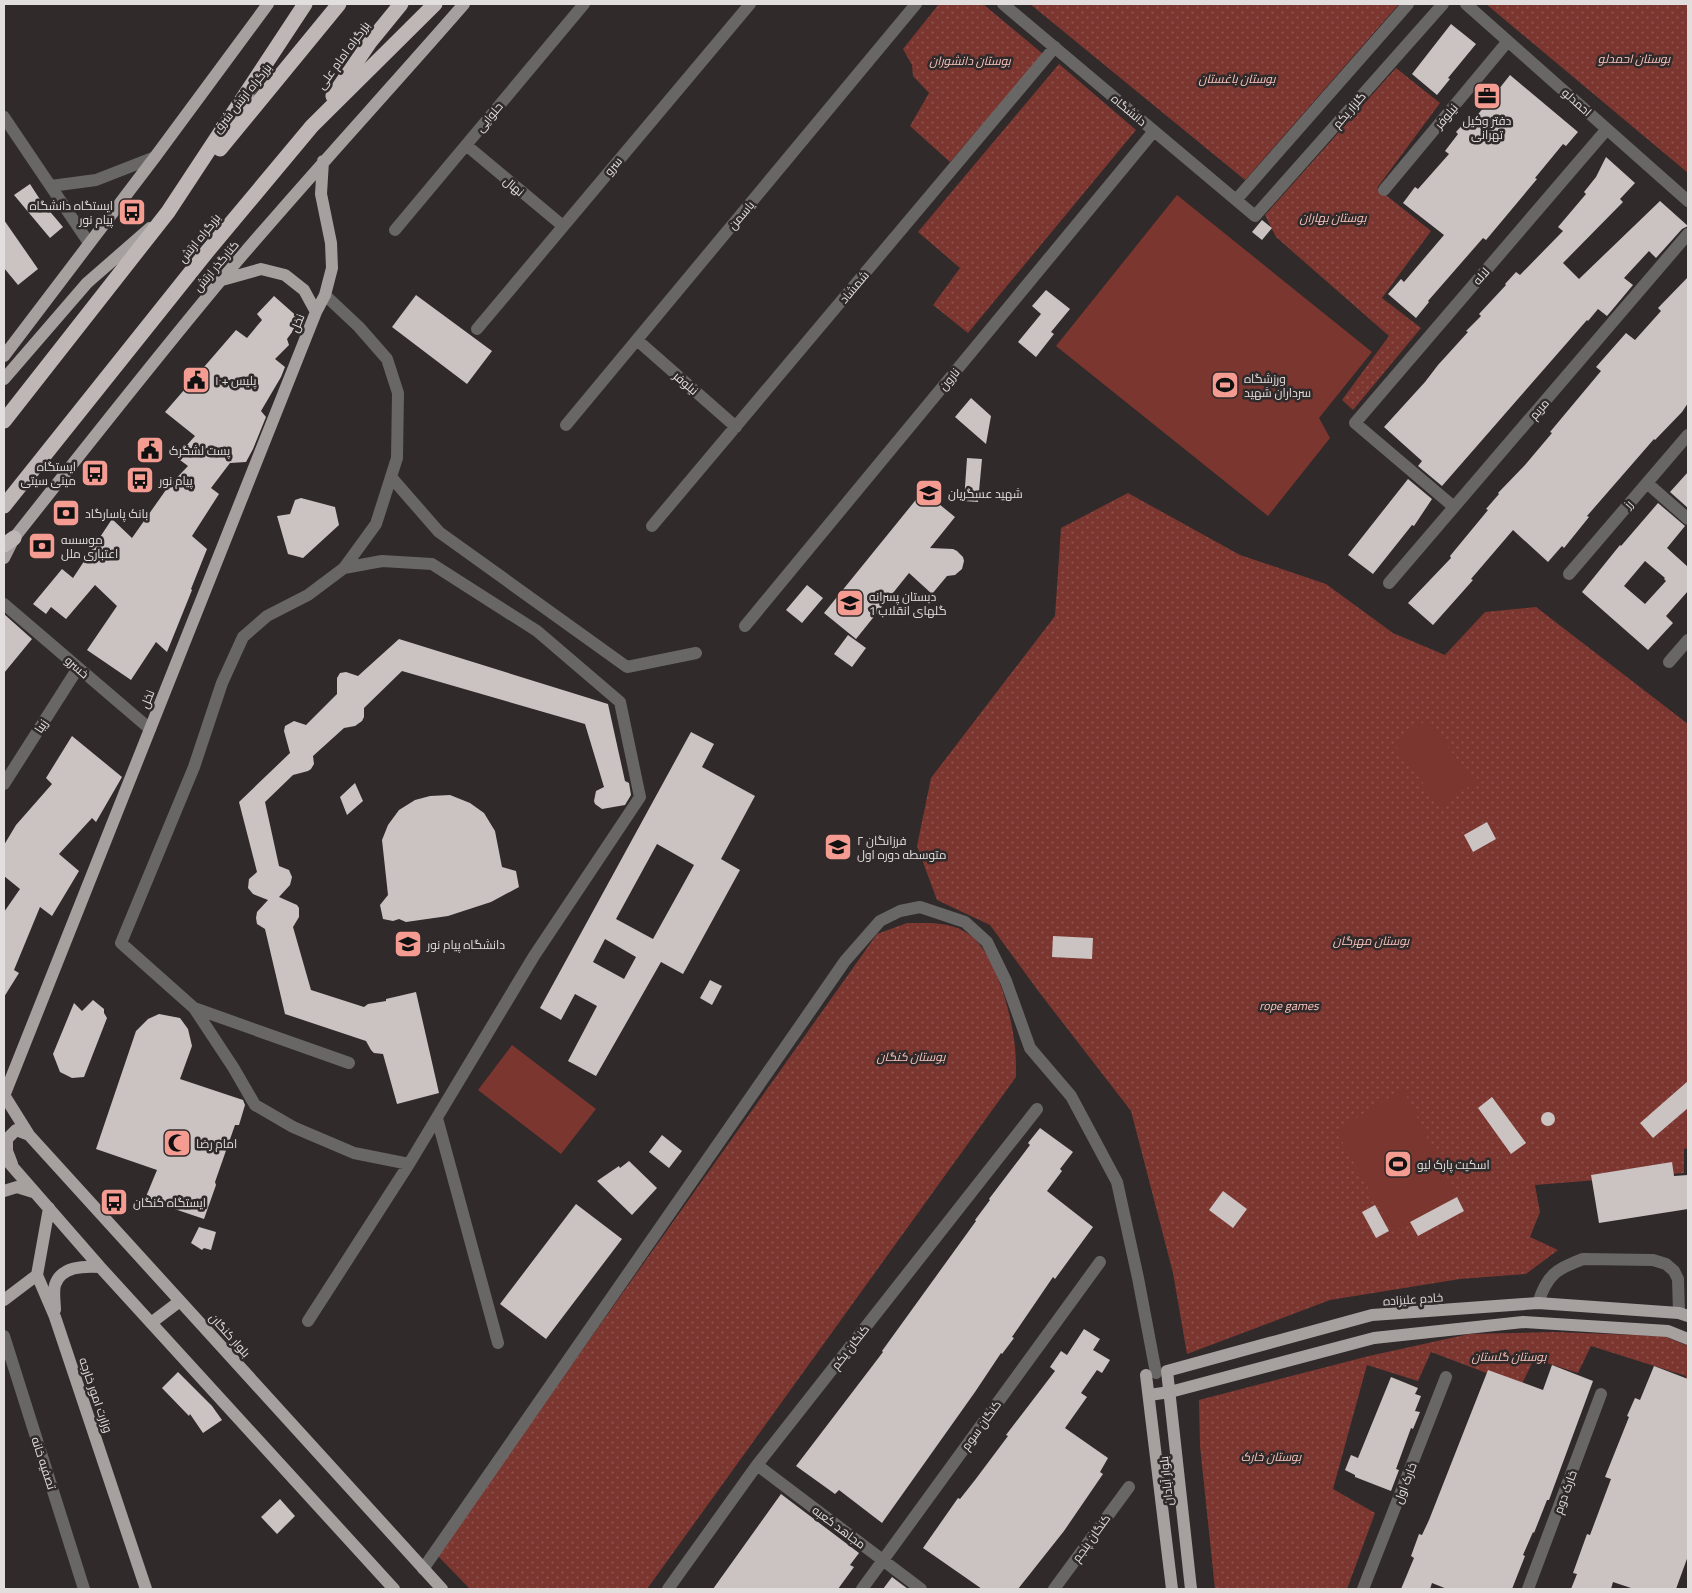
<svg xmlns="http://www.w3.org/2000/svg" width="1692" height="1593" viewBox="0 0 1692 1593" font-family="Georgia,Cairo,serif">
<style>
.park{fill:url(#park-dots)}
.garden{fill:#7c3630}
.building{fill:#cac3c2;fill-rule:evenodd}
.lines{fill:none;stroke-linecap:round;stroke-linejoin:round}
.minor{stroke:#696666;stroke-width:12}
.major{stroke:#a6a09f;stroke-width:12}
.highway{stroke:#beb7b5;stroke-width:15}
.labels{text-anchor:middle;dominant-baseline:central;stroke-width:5;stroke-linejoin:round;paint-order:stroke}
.street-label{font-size:12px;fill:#e2dedd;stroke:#302a2a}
.park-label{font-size:12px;font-style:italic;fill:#fac4bd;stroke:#302a2a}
.poi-label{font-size:12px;fill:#e2dedd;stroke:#302a2a;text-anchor:start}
</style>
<defs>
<pattern id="park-dots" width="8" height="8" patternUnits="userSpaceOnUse" patternTransform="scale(1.25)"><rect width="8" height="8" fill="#7c3630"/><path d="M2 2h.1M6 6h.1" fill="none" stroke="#8e534e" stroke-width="1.8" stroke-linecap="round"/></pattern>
</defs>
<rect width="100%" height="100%" fill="#302a2a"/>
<path class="park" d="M939,4H983L1043,54L950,162L910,126L929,93L913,76L912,65L903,49Z
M1030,4H1399L1245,180Z
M1486,4H1688V173Z
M1059,64L1136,130L968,333L933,305L960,268L918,232Z
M1396,68L1440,103L1377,188L1431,231L1382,298L1421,328L1353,410L1342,400L1389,336L1276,237L1265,215Z
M1128,493L1240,555L1326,584L1393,633L1445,655L1485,612L1536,607L1688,724V1148L1684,1149V1173L1535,1185L1540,1212L1530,1237L1558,1250L1526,1274L1460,1279L1330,1300L1187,1354L1173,1273L1131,1111L1039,992L990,925L937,900L917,846L931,778L1055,616L1061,528Z
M907,923C928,923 952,921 970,935C996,954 1012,1016 1015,1047C1016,1057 1016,1067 1016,1077L647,1589H470L437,1555L877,934Z
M1554,1332L1664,1336L1688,1346V1401L1683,1399L1686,1376L1591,1346L1578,1373L1534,1359L1521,1386L1431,1352L1418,1381L1367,1365L1333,1489L1375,1513L1347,1589H1215L1200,1446L1199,1400L1369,1356L1469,1334Z"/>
<path class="garden" d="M1177,195L1372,352L1319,418L1330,438L1268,516L1056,346Z
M1428,719L1474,783L1440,807L1394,743Z
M512,1045L596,1109L561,1154L478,1090Z
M1403,1089L1457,1197L1393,1231L1336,1131Z"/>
<path class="building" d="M1451,24L1476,44L1448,78L1450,79L1437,95L1412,74Z
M1510,75L1578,132L1566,146L1563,144L1535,178L1537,179L1486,240L1483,238L1469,254L1428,301L1429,302L1416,318L1388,294L1401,279L1404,282L1444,235L1403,203L1415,187L1418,189L1449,154L1445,151L1458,134L1456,132L1465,122L1469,125L1495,94Z
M1606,157L1635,183L1620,199L1623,202L1563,263L1579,279L1660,201L1688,226L1682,229L1656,258L1649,251L1624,278L1633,285L1607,316L1598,309L1588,321L1587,320L1442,486L1418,466L1422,461L1384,427L1425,382L1438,365L1468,332L1466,331L1481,316L1479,314L1506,285L1505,284L1516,272L1520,275L1563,231L1558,227L1586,194L1584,192L1596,177Z
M30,184L41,201L63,227L50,238L14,195Z
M4,220L38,269L18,285L4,268Z
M1262,220L1272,228L1262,240L1252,232Z
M1688,277V403L1682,412L1655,440L1654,439L1587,516L1589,517L1564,548L1562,546L1548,562L1513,530L1471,579L1473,580L1433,625L1408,603L1451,558L1450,556L1488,510L1486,509L1499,494L1498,493L1525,465L1552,433L1550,432L1601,371L1596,367L1626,333L1635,340L1661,311L1658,308Z
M1046,290L1070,309L1051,332L1054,334L1036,357L1018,342L1041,314L1032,306Z
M416,295L492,351L467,384L392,327Z
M274,296L301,320L287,339L289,345L275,359L285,367L281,377L261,411L266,417L253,449L246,462L230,463L211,488L219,494L192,536L207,549L191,589L192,590L167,652L156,642L131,680L87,650L117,606L95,585L66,619L51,607L46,614L33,604L62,569L73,578L112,519L132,538L168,487L188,466L176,457L195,436L165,412L236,330L247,338L262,320L257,314Z
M971,398L991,416L986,444L955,417Z
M967,458L982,459L978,502L964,501Z
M1688,472V508L1670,492Z
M1408,479L1432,499L1414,526L1412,525L1373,574L1348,555Z
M923,491L955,517L930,548L953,549L957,551L963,557L964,561L962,569L955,575L947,576L932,594L909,573L856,639L824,613Z
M301,498L335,507L339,525L303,558L288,554L277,516L290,514L295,500Z
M1658,503L1685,526L1667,548L1688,567V591L1666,616L1673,623L1648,650L1582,592L1620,545L1621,546ZM1645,561L1665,578L1664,579L1666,581L1645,604L1624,586Z
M807,585L823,598L802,623L786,610Z
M4,614L32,639L4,673Z
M848,635L866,648L852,667L834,654Z
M399,639L608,704L625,781L629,783L631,795L625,805L602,809L595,804L594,801L596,791L604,787L585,724L402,671L364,708V717L362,721L355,726L344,728L313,756L314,764L311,769L308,771L293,775L265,802L279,866L289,870L292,877L290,885L279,897L297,905L299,908V917L293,927L311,990L364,1007L368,1004L386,1001V999L416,992L439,1093L397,1104L383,1054L374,1053L371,1050L366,1041L285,1014L265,929L257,924L256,918L257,912L268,900L253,894L248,888L249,879L257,872L239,802L290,753L284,731L285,726L294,721L306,725L337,694V678L340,673L346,672L358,676Z
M691,732L714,744L702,767L755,796L721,859L740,870L683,974L661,962L596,1076L568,1061L597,1006L575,994L561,1020L540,1008ZM657,844L694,865L653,939L616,919ZM605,939L636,957L624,979L593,962Z
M72,736L122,777L96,822L92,818L59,854L79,871L52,916L40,907L14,970L19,973L4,997V912L20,889L4,876V845L16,825L52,784L46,778Z
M355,783L363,801L347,815L340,797Z
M450,795L470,803L484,813L495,831L502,867L516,871L519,887L491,902L448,916L406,922L399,919L393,921L383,919L380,905L388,895L382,840L388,825L399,810L415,800L430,796Z
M1487,822L1496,839L1473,852L1464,835Z
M1053,936L1093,938L1092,959L1052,957Z
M710,980L722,986L712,1005L700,998Z
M93,1000L104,1009V1013L107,1018L84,1077L72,1078L60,1072L53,1054L74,1003L82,1011Z
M159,1014L180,1018L188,1029L192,1046L180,1079L243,1100L245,1105L239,1125H235L215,1182L216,1185L204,1219L145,1199L157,1170L96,1149L136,1031L148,1019Z
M1688,1081V1108L1653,1138L1640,1123Z
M1492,1097L1526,1143L1511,1154L1478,1108Z
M1541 1119a7 7 0 1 1 14 0a7 7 0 1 1-14 0Z
M1040,1128L1073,1152L1060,1169L1062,1171L1047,1191L1093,1227L1055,1279L1053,1277L1012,1337L1014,1338L1002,1354L1001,1353L975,1392L882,1523L839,1490L835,1494L796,1466L883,1352L882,1351L976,1221L975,1220L990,1200L989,1199L1030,1145L1028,1143Z
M662,1135L682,1151L669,1168L649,1152Z
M629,1161L657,1188L632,1215L597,1181L619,1166L620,1168Z
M1672,1162L1674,1176L1688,1175V1209L1599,1223L1591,1175Z
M1223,1191L1247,1209L1233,1228L1209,1210Z
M1457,1197L1464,1211L1418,1236L1410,1222Z
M576,1204L622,1239L546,1339L500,1304Z
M1375,1205L1389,1231L1376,1238L1362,1212Z
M199,1227L216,1232L211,1250L204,1248L202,1250L191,1243Z
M1084,1329L1100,1339L1093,1350L1110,1360L1102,1373L1097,1370L1081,1393L1087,1397L1065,1428L1108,1458L1100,1472L1103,1474L1064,1531L1018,1589H982L923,1548L958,1498L960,1499L975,1480L1008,1436L1006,1435L1055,1371L1050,1367L1061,1351L1067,1355Z
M1552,1365L1593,1381L1549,1500H1547L1534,1533L1533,1532L1523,1555L1525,1556L1512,1589H1447L1432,1583L1430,1589H1401L1414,1558L1411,1556L1419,1534L1422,1535L1429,1520L1488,1370L1543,1390Z
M1654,1366L1688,1379V1556L1676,1589H1634L1613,1582L1611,1589H1571L1577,1574L1573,1573L1587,1534L1590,1535L1611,1479L1605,1477L1629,1417L1627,1416L1635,1398L1640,1400Z
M178,1372L212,1406L222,1420L203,1433L190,1414L189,1416L162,1388Z
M1391,1377L1418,1388L1415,1394L1421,1396L1415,1411L1420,1412L1413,1429L1411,1428L1396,1469L1399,1470L1391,1491L1355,1477V1475L1345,1470L1351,1455L1358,1458Z
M781,1494L859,1553L850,1565L854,1567L838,1589H713Z
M280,1499L295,1516L277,1534L261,1517Z
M892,1577L908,1589H883Z"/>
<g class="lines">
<path class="minor" d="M1003,4L1255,216L1443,4
M1466,4L1688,201
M4,117L89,243
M466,145L563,226
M51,186L96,180L155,157
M1384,190L1508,41
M1236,200L1408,4
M395,230L584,4
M325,295L359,327L387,359L398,393L397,458L376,524L344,568L308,595L267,616L243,637L222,683L194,767L121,943L194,1008L233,1067L255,1105L293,1127L354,1153L409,1164
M477,329L750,4
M637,340L736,427
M566,425L916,4
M391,477L439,532L627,667L696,653
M1647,483L1688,519
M1454,507L1355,423L1607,129
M652,526L1055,47
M1569,574L1688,435
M1389,583L1688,234
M4,604L150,729
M745,626L1154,131
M1669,662L1688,640
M4,784L78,668
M194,1008L349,1063
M437,1118L498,1343
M1538,1303C1547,1275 1556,1269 1583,1259L1653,1260L1666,1264L1674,1271L1678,1279L1679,1313
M308,1321L409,1164L534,956L640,797L620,702L537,631L432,564L382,561L344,568
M4,1336L84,1589
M757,1465L921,1589
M423,1569L845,961L880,921L900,911L920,907L965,922L987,942L1006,981L1030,1048L1071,1096L1117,1182L1138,1278L1156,1373
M668,1589L757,1465L1037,1109
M862,1589L1100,1262
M1054,1589L1129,1487
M1363,1589L1446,1377
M1528,1589L1601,1394"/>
<path class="major" d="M222,280L261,269L285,275L304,290L316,312
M4,356L155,157L268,4
M4,379L87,283L150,228
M4,558L14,538C83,451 151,364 222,279C301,185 384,96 464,4
M4,1095L29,1135L442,1589
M4,1096L316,312L325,295L332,268L331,243L321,194L323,161
M4,1157L100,1267L394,1589
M12,1164L7,1151V1139L16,1130L29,1135
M4,1191L17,1187L33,1192
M49,1208L37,1275L55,1317L146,1589
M4,1300L37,1275
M55,1310C55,1303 53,1292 55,1285C61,1266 84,1266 100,1267
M151,1323L180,1301
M1146,1375L1172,1589
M1149,1395L1170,1392L1374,1338L1523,1322L1668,1331L1688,1339
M1191,1589L1167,1371L1372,1315L1538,1303L1679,1313L1688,1316"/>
<path class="highway" d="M333,96L370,42L401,4
M220,149L339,4
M4,421L168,212L305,4
M4,506L206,253L312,126L435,4
M4,545L14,538"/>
</g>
<defs>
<g id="office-square" transform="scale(1.4375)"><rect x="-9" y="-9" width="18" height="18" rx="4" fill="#f59c92" stroke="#302a2a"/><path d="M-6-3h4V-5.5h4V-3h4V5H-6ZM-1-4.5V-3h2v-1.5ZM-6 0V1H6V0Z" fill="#111"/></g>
<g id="bus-square" transform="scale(1.4375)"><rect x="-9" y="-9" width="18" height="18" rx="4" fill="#f59c92" stroke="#302a2a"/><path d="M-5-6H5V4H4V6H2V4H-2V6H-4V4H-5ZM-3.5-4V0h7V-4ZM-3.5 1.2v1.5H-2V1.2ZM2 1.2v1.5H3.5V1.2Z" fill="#111"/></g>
<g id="civic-square" transform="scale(1.4375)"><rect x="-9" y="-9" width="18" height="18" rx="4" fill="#f59c92" stroke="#302a2a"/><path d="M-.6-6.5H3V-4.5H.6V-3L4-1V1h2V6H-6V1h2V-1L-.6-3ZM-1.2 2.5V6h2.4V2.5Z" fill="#111"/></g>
<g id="stadium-square" transform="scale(1.4375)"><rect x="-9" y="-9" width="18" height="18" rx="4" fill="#f59c92" stroke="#302a2a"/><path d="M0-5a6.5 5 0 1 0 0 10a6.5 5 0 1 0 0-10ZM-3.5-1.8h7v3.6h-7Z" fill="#111"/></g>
<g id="school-square" transform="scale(1.4375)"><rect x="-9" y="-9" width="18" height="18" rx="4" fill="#f59c92" stroke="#302a2a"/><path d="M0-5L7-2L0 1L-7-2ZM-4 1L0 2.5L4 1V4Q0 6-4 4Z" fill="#111"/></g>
<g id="bank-square" transform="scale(1.4375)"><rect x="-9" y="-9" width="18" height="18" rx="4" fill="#f59c92" stroke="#302a2a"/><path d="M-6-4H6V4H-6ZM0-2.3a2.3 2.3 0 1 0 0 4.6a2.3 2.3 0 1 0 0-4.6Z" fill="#111"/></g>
<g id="university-square" transform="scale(1.4375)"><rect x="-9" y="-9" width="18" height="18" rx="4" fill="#f59c92" stroke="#302a2a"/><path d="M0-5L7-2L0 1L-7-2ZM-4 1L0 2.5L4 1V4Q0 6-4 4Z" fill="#111"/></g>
<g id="mosque-square" transform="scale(1.4375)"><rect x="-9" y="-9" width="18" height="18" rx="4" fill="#f59c92" stroke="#302a2a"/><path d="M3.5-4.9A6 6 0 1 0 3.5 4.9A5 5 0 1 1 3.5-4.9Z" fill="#111"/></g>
</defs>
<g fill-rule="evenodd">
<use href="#office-square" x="1487" y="96"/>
<use href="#bus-square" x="132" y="212"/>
<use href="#civic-square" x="196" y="380"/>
<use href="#stadium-square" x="1225" y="385"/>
<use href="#civic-square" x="150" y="450"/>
<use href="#bus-square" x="95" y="473"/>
<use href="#bus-square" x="140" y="480"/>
<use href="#school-square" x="929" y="493"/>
<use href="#bank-square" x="66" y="513"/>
<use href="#bank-square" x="42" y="546"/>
<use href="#school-square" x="850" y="603"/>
<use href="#school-square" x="838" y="847"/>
<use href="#university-square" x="408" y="944"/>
<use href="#mosque-square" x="177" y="1143"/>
<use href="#stadium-square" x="1398" y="1164"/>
<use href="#bus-square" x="114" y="1202"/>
</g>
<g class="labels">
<g class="street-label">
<text transform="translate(343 55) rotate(-54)">بزرگراه امام علی</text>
<text transform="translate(242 98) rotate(-51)">بزرگراه ارتش شرق</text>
<text transform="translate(1577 102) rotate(42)">احمدلو</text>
<text transform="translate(1129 110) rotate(40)">دانشگاه</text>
<text transform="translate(1349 110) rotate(-49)">گلزار یکم</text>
<text transform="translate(1446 116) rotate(-50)">نیلوفر</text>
<text transform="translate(489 117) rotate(-50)">حلوایی</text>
<text transform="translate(613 166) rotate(-50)">سرو</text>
<text transform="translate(514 186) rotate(40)">نهال</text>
<text transform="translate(741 215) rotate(-50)">یاسمن</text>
<text transform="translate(199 238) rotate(-51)">بزرگراه ارتش</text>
<text transform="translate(216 266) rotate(-50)">کنارگذر ارتش</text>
<text transform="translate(1481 276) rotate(-49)">لاله</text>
<text transform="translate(854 287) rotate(-50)">شمشاد</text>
<text transform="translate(297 323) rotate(-68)">نخل</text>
<text transform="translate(949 379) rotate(-50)">نارون</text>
<text transform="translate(686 383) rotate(41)">نیلوفر</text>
<text transform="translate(1539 409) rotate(-49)">مریم</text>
<text transform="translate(1628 504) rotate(-49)">رز</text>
<text transform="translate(77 667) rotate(41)">خسرو</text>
<text transform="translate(147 699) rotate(-68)">نخل</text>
<text transform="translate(41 726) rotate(-57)">زیبا</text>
<text transform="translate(1413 1299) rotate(-4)">خادم علیزاده</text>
<text transform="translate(230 1335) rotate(48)">بلوار کنگان</text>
<text transform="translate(850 1347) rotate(-52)">کنگان یکم</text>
<text transform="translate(96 1395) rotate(71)">وزارت امور خارجه</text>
<text transform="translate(981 1425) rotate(-54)">کنگان سوم</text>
<text transform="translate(44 1463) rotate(72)">تصفیه خانه</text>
<text transform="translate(1166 1481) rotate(-96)">بلوار آبادان</text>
<text transform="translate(1405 1483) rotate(-69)">خارک اول</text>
<text transform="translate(1565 1492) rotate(-70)">خارک دوم</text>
<text transform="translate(839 1527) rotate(37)">مجاهد کعبه</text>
<text transform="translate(1091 1538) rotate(-54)">کنگان پنجم</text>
</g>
<g class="park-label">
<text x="1634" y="58">بوستان احمدلو</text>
<text x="970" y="60">بوستان دانشوران</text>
<text x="1237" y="78">بوستان باغستان</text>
<text x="1333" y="217">بوستان بهاران</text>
<text x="1371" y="940">بوستان مهرگان</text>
<text x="1289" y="1005">rope games</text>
<text x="911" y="1056">بوستان کنگان</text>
<text x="1509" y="1356">بوستان گلستان</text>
<text x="1271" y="1456">بوستان خارک</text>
</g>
<g class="poi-label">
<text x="1487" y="120" text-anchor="middle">دفتر وکیل<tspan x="1487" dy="14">تهرانی</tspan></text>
<text x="113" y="205" text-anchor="end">ایستگاه دانشگاه<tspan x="113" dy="14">پیام نور</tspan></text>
<text x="1244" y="378">ورزشگاه<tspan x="1244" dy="14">سرداران شهید</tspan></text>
<text x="215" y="380">پلیس +۱۰</text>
<text x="169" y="450">پست لشگرک</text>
<text x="76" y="466" text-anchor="end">ایستگاه<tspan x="76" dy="14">مینی سیتی</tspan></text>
<text x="159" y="480">پیام نور</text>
<text x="948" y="493">شهید عسگریان</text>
<text x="85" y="513">بانک پاسارگاد</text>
<text x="61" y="539">موسسه<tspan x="61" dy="14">اعتباری ملل</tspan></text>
<text x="869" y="596">دبستان پسرانه<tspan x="869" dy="14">گلهای انقلاب 1</tspan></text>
<text x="857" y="840">فرزانگان ۲<tspan x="857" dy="14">متوسطه دوره اول</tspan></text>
<text x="427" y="944">دانشگاه پیام نور</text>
<text x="196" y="1143">امام رضا</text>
<text x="1417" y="1164">اسکیت پارک لیو</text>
<text x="133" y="1202">ایستگاه کنگان</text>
</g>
</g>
<rect width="1692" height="1593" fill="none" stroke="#e2dedd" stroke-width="10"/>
</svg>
